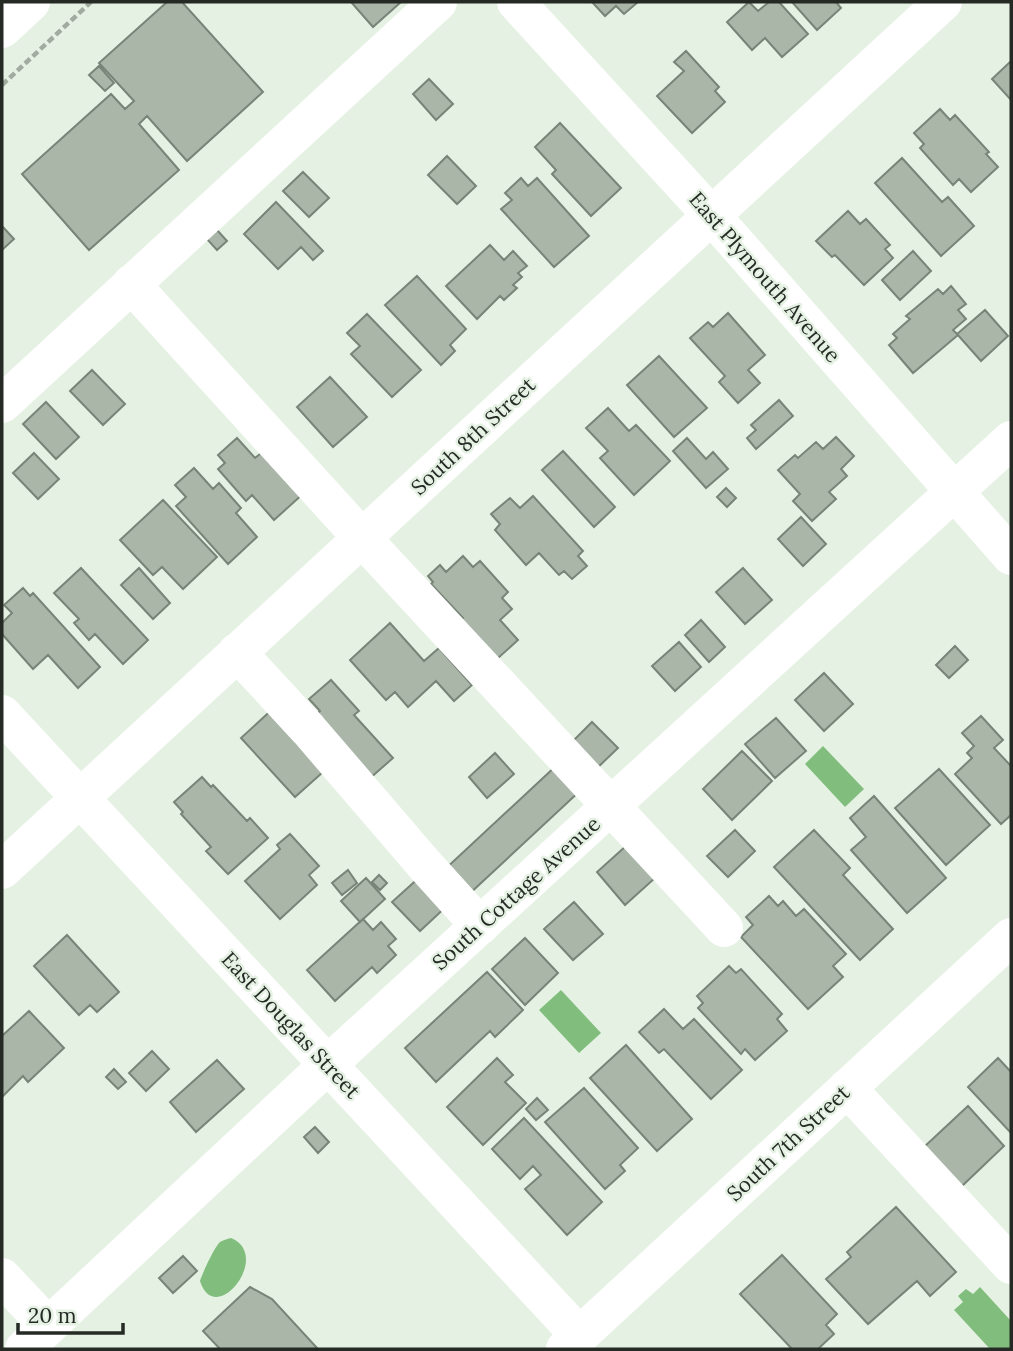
<svg xmlns="http://www.w3.org/2000/svg" width="1013" height="1351" viewBox="0 0 1013 1351" font-family="Lora,serif">
<style>
.water{fill:#81bd7d}
.building{fill:#a9b6a8;stroke:#788477;stroke-width:2}
.lines{fill:none;stroke-linecap:round;stroke-linejoin:round}
.path{stroke:#a1ab9f;stroke-width:4.5;stroke-dasharray:7 3.5;stroke-linecap:butt}
.minor{stroke:#fff;stroke-width:38}
.major{stroke:#fff;stroke-width:38}
.labels{text-anchor:middle;dominant-baseline:central;stroke-width:5;stroke-linejoin:round;paint-order:stroke}
.street-label{font-size:21px;fill:#252a25;stroke:#e5f2e3}
</style>
<rect width="100%" height="100%" fill="#e5f2e3"/>
<path class="water" d="M823,746L864,789L845,807L805,764Z
M561,990L601,1033L579,1053L539,1010Z
M231,1238C273,1255 215,1329 200,1281C202,1274 215,1246 220,1242C223,1240 227,1239 231,1238Z
M980,1287L1011,1321V1349H990L954,1310L963,1302L958,1296L966,1289L973,1294Z"/>
<path class="building" d="M167,2H182L263,92L187,161L147,116L139,124L179,170L89,250L22,174L111,94L125,109L134,101L99,63Z
M351,2H401L373,27Z
M592,2H638L624,14L616,6L605,16Z
M749,2L758,11L769,2H779L808,34L782,57L765,38L752,50L727,22Z
M792,2H836L841,8L817,30Z
M686,51L719,87L715,91L725,102L692,133L657,96L684,71L674,62Z
M1011,61V100L992,79Z
M99,66L114,83L105,91L89,75Z
M429,79L453,104L436,120L413,94Z
M940,109L950,120L955,115L989,152L986,154L998,167L971,192L959,179L953,185L920,148L924,144L914,133Z
M560,123L621,188L591,216L552,174L556,170L535,147Z
M447,156L476,186L457,204L428,175Z
M902,158L942,202L948,197L974,226L941,256L875,183Z
M303,172L329,198L309,217L283,191Z
M521,178L528,186L537,178L589,236L554,267L501,209L512,200L505,193Z
M276,202L323,251L313,260L301,247L278,269L244,234Z
M848,211L860,224L866,219L890,245L885,249L893,258L864,285L835,255L832,257L816,241Z
M2,226L14,239L2,250Z
M217,230L227,241L217,250L207,239Z
M490,245L504,260L513,251L527,266L518,273L522,277L513,285L517,288L504,300L500,296L477,319L446,286Z
M913,251L931,271L900,300L882,280Z
M417,276L466,329L450,345L455,351L441,365L385,305Z
M951,286L966,304L958,310L966,319L953,330L958,335L913,373L889,345L897,338L893,334L910,319L906,316L938,289L943,294Z
M985,310L1008,336L981,361L957,334Z
M728,313L765,355L748,370L760,383L738,403L719,382L725,376L690,338L708,322L713,327Z
M367,314L421,370L392,397L351,354L360,346L347,333Z
M659,356L707,408L674,437L627,385Z
M92,370L125,404L103,425L70,391Z
M330,377L367,417L333,447L297,407Z
M779,400L793,416L756,449L747,438L756,430L751,425Z
M46,402L79,437L56,459L23,424Z
M608,408L629,431L636,425L670,461L634,495L600,458L608,451L586,428Z
M836,437L854,456L841,469L847,476L829,492L836,499L812,521L793,501L800,494L778,470L795,455L798,458L816,442L823,449Z
M237,438L255,458L265,450L304,493L274,520L252,495L246,501L218,469L225,463L218,455Z
M687,438L706,459L713,452L728,469L706,488L673,451Z
M563,451L615,507L594,527L542,470Z
M34,453L59,479L38,499L13,473Z
M194,468L213,489L219,483L241,508L236,513L257,537L228,564L176,506L186,497L175,485Z
M726,488L736,498L727,507L717,497Z
M533,496L583,551L578,556L587,566L572,579L564,571L559,575L539,553L526,565L495,530L500,524L491,514L510,498L520,508Z
M163,500L217,557L183,589L162,567L153,575L120,540Z
M801,517L826,544L803,566L778,539Z
M463,556L473,567L480,561L508,592L502,598L512,609L500,620L518,640L496,660L456,624L463,618L431,584L433,582L428,576L440,565L446,572Z
M81,568L148,640L123,664L95,634L89,640L74,623L79,619L54,593Z
M139,568L170,603L153,619L121,585Z
M743,568L772,600L745,624L716,592Z
M23,588L30,596L33,593L100,667L78,688L48,655L33,669L2,634V623L12,613L4,605Z
M701,620L725,647L709,662L685,635Z
M390,623L424,661L439,648L472,685L454,701L436,681L408,707L395,692L386,700L350,660Z
M679,642L701,667L675,691L652,666Z
M955,646L968,660L949,678L936,665Z
M824,673L853,704L824,731L795,700Z
M331,680L359,711L354,715L393,758L369,779L313,717L320,711L309,699Z
M277,705L332,764L295,797L241,738Z
M981,716L1003,740L994,748L1011,766V815L1001,824L955,774L972,758L967,753L974,746L962,733Z
M776,718L806,751L775,778L745,744Z
M592,722L618,748L594,771L569,745Z
M742,751L772,781L732,820L703,789Z
M495,753L514,774L487,798L469,777Z
M557,765L581,790L467,896L443,871Z
M939,769L990,825L946,865L895,808Z
M202,777L211,787L213,785L247,821L250,818L268,838L228,874L206,851L211,847L181,814L183,812L174,802Z
M874,796L946,878L907,913L851,850L866,837L850,818Z
M735,830L755,851L728,877L707,856Z
M814,830L850,868L843,875L893,929L860,960L774,867Z
M290,834L319,866L309,875L317,885L280,919L245,881L280,849L277,845Z
M626,846L655,878L625,905L597,872Z
M348,870L357,883L342,895L332,883Z
M379,875L387,883L380,890L372,882Z
M422,875L449,904L420,931L392,902Z
M366,878L385,899L360,922L341,901Z
M769,896L778,906L783,901L796,916L804,909L846,954L833,966L843,977L808,1009L741,937L753,925L746,917Z
M574,902L603,934L573,960L544,929Z
M363,919L373,930L381,922L396,939L388,946L396,955L377,973L372,967L335,1001L307,970Z
M67,935L119,992L97,1012L90,1005L79,1015L34,966Z
M525,938L558,973L525,1005L492,969Z
M729,966L736,973L741,969L782,1014L777,1019L787,1031L755,1060L745,1049L741,1054L698,1008L703,1003L697,996Z
M487,972L523,1010L495,1037L490,1031L436,1082L405,1048Z
M664,1009L683,1029L694,1019L742,1070L711,1099L664,1049L659,1053L639,1032Z
M29,1011L64,1048L28,1082L23,1076L2,1097V1036Z
M626,1045L692,1119L657,1151L590,1078Z
M152,1051L169,1069L146,1091L129,1073Z
M497,1058L513,1075L505,1082L526,1103L483,1145L447,1107Z
M998,1058L1011,1072V1133L968,1087Z
M217,1060L244,1089L196,1132L170,1102Z
M114,1069L126,1082L118,1089L106,1077Z
M584,1088L638,1148L620,1165L625,1171L605,1189L545,1122Z
M537,1098L548,1110L536,1120L526,1109Z
M968,1106L1004,1146L961,1187L924,1147Z
M524,1118L602,1202L567,1235L525,1189L541,1175L533,1166L520,1179L492,1149Z
M315,1127L329,1142L318,1153L304,1137Z
M896,1207L956,1272L930,1296L917,1281L868,1324L826,1279L851,1257L847,1252Z
M782,1255L837,1314L826,1325L834,1334L818,1349H792L740,1294Z
M183,1256L197,1271L173,1293L159,1278Z
M250,1287L272,1299L318,1349H220L203,1331Z"/>
<g class="lines">
<path class="path" d="M2,85L91,2"/>
<path class="minor" d="M2,29L31,2
M131,284L362,538L724,928
M2,404L438,2
M237,652L309,730L424,864L480,926
M2,714L580,1336
M2,870L943,2
M847,1088L1011,1265
M2,1277L48,1326
M24,1349L349,1045L1011,440
M565,1349L1011,937"/>
<path class="major" d="M516,2L712,216L1011,556"/>
</g>
<g class="labels">
<g class="street-label">
<text transform="translate(765 277) rotate(49)">East Plymouth Avenue</text>
<text transform="translate(473 436) rotate(-43)">South 8th Street</text>
<text transform="translate(516 893) rotate(-42)">South Cottage Avenue</text>
<text transform="translate(291 1025) rotate(47)">East Douglas Street</text>
<text transform="translate(788 1143) rotate(-43)">South 7th Street</text>
</g>
</g>
<rect width="1013" height="1351" fill="none" stroke="#252a25" stroke-width="7"/>
<path d="M18 1323v10h105v-10" fill="none" stroke="#252a25" stroke-width="3.5"/>
<text x="28" y="1323" font-size="21" fill="#252a25" stroke="#e5f2e3" stroke-width="5" paint-order="stroke">20 m</text>
</svg>
